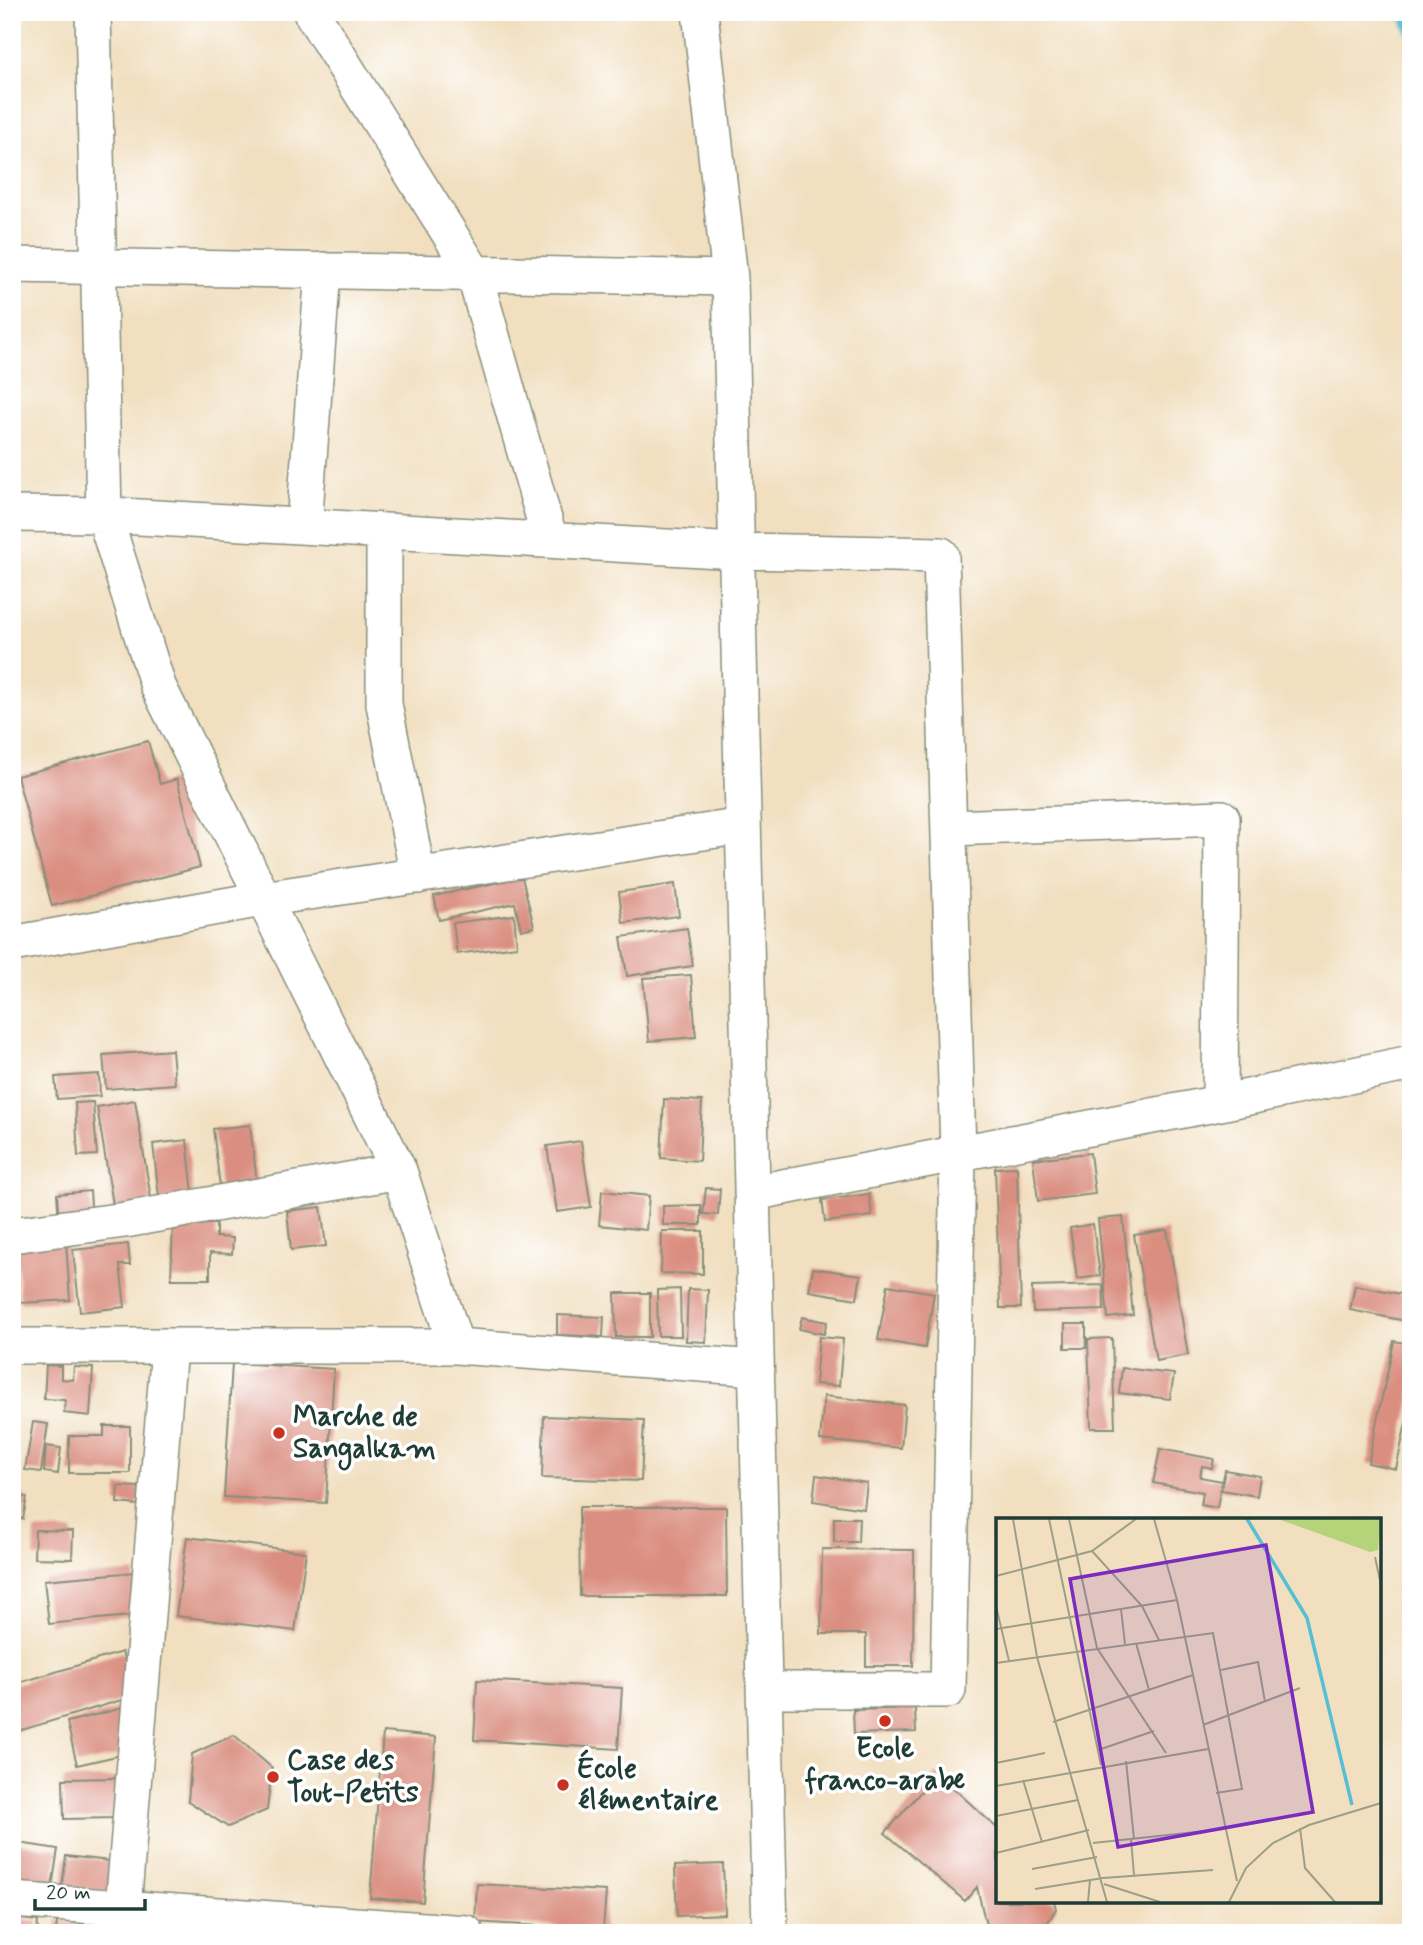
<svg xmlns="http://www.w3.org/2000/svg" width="1423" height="1945" viewBox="0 0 1423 1945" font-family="Mynerve,sans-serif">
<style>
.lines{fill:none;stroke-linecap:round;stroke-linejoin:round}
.stream{stroke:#56bfd3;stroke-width:10}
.building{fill:#da8e80}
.street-casing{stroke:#888e7a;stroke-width:38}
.street{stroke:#fff;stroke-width:35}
.poi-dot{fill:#c8321e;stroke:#fff;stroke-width:2.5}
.labels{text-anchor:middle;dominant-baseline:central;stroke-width:7;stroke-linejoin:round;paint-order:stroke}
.poi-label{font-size:28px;font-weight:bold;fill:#1f3d34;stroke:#fff;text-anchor:start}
.inset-river{fill:none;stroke:#56bfd3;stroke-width:3.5}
.inset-road{fill:none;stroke:#9d9e88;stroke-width:2}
.view{fill:#7b2cbf;fill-opacity:0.15;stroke:#7b2cbf;stroke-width:3.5}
.inset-edge{fill:none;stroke:#1f3d34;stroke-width:3.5}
</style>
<rect width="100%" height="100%" fill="#fff"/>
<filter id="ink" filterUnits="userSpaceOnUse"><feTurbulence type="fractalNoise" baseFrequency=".0143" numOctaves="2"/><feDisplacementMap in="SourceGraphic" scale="14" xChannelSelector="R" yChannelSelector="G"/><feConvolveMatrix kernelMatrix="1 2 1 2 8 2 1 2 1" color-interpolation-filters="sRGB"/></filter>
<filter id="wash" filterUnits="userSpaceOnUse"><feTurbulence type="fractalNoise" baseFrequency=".00686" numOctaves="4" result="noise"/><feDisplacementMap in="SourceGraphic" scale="28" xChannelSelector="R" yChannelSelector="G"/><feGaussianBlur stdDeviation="1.57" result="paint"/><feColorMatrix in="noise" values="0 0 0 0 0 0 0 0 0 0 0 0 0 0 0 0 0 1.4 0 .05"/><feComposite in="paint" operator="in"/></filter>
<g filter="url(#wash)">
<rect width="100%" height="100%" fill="#f1dfc0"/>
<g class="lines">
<path class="stream" d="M1403,12L1411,31"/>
</g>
<g id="blocks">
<path class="building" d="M148,741L160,784L177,779L200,867L52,906L17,776Z
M522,877L534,927L521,930L515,903L439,920L434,896Z
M675,884L679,916L623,923L619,892Z
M514,915L517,946L457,954L453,923Z
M687,928L693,966L627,976L621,937Z
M691,975L696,1037L649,1041L643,978Z
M172,1050L175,1084L106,1089L103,1055Z
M99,1074L100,1096L57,1099L55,1077Z
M664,1099L702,1101L699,1161L661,1158Z
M135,1100L152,1205L114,1211L97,1107Z
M93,1102L97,1155L78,1156L75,1103Z
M250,1125L258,1191L221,1195L213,1129Z
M187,1140L194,1202L160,1206L153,1144Z
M581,1141L591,1207L557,1212L547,1146Z
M1090,1153L1095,1194L1038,1201L1033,1159Z
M1017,1167L1021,1308H1000L995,1168Z
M706,1188L720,1189L718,1215L703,1214Z
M90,1191L92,1220L59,1222L57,1194Z
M602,1191L649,1196L646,1230L599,1225Z
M869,1194L872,1216L825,1222L822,1200Z
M701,1205V1225H663V1206Z
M321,1207L326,1246L291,1250L287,1211Z
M1123,1217L1133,1315L1108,1318L1098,1219Z
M173,1223L216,1224V1237L233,1238L232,1254L210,1253V1279H171Z
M1093,1224L1100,1276L1077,1279L1070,1228Z
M1167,1230L1188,1355L1156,1361L1134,1235Z
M662,1231H703V1274L661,1273Z
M66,1242L70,1300L20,1303L16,1245Z
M128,1244L130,1265H120L125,1307L80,1312L73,1250Z
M813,1268L861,1275L857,1299L809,1291Z
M888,1285L934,1293L925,1348L878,1340Z
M1103,1285L1104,1310L1033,1312L1032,1287Z
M1355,1285L1411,1296V1322L1350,1310Z
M680,1289L681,1336H658L657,1290Z
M688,1289L708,1290L706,1342L686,1341Z
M615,1293H650V1337H616Z
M557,1315L604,1317L603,1337L557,1335Z
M802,1317L827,1322L824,1334L799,1329Z
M1065,1324H1086V1348H1065Z
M819,1337L843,1339L839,1386L815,1384Z
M1112,1338L1115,1428H1091L1088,1339Z
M1394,1341L1411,1344V1400L1396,1469L1368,1463Z
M232,1363L334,1369L326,1503L224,1497Z
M46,1365L61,1366V1379L73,1380L74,1367L93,1368L90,1416L64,1413L65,1400L44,1399Z
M1122,1368L1174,1374L1170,1399L1119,1393Z
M824,1396L905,1405L901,1448L820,1440Z
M544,1416L644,1420L641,1481L542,1478Z
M33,1422L48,1424L41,1472L25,1470Z
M104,1426H130V1473H69V1436H104Z
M46,1446L61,1448L58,1474L44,1472Z
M1160,1449L1214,1459L1212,1468L1202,1466L1200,1477L1222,1481L1217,1508L1201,1505L1203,1492L1153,1483Z
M1225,1470L1260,1476L1257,1496L1221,1490Z
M816,1475L867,1483L864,1509L813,1501Z
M118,1486L139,1487L138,1505L117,1503Z
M12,1495L27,1497L23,1519L12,1517Z
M579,1507H726L727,1596H580Z
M834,1518H859L858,1542H834Z
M35,1530L73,1531L72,1559L34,1558Z
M187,1537L306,1552L295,1631L176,1616Z
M822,1549L914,1550L913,1666H866V1634H821Z
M135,1572L139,1615L49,1624L44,1580Z
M122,1652L135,1696L12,1733V1685Z
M477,1680L622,1688L618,1749L474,1740Z
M123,1708L134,1752L77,1765L67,1722Z
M915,1708L916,1732L854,1734L853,1710Z
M383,1732L436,1737L423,1902L370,1898Z
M234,1735L272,1768L267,1810L228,1827L188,1801L192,1754Z
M937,1773L998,1829V1901H1054L1056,1909L1041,1933H1000L987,1929L977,1887L965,1901L885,1833Z
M116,1778L117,1818L64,1819L63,1779Z
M12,1842L58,1849L51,1894L12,1889Z
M66,1856L118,1862L115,1892L62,1886Z
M723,1864L725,1914L677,1916L675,1866Z
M477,1884L606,1891L603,1930L475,1922Z
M12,1918L38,1921L37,1933H12Z
M58,1919L99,1928L98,1933H55Z"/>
</g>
</g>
<g filter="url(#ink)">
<use href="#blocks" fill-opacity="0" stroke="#888e7a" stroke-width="2"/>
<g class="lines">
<g class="street-casing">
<path id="street" d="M93,12L104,515L158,686L399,1171L456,1346
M311,12L474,273L550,540
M700,12L730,278L770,1933
M12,265L730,278
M12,514L104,515L737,551L941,555L958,1153L948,1690H764
M304,526L323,270
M384,531V704L418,876
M949,828L1222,818L1220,1103
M12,944L263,899L743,826
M752,1193L1220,1103L1411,1063
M12,1235L125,1220L399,1171
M12,1346H456L756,1368
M12,1900L466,1933
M123,1908L169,1347"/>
</g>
<use href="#street" class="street"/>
</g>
</g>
<g class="poi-dot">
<circle cx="279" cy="1433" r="7"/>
<circle cx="885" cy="1721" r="7"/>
<circle cx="273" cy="1777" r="7"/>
<circle cx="563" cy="1785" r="7"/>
</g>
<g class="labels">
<g class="poi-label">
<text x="293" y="1417">Marche de<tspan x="293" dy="32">Sangalkam</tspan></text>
<text x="885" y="1749" text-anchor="middle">Ecole<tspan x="885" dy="32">franco-arabe</tspan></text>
<text x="287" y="1761">Case des<tspan x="287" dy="32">Tout-Petits</tspan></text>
<text x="577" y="1769">École<tspan x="577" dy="32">élémentaire</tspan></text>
</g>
</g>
<g transform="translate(996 1518)">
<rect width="385" height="385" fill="#f1dfc0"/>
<path d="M282,1H385L382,32L374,34Z" fill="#b5d379"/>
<path class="inset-river" d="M251,1L311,100L356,287"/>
<path class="inset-road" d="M17,1L41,139L111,384M53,1L105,247M73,1L101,130L170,235M158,1L181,82L241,363M96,33L146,88L163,122M379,39L385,67M0,58L96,33L140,1M0,88L13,143M125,91L129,126M0,111L181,82M140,125L153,172M0,145L217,115L246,271L220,275M225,152L262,144L269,184M57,204L197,157M207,207L304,170M102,232L158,213M130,243L138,321M0,245L49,235M27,262L46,324M0,268L212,231M0,298L82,282M304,310L309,350L339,384M135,321L138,357M97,325L228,311M0,335L93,312M36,351L101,339M108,366L164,384M39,371L107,360L217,352M92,384L94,362M233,384L250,350L277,325L313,307L385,285"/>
<path class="view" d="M270,27L317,294L122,329L74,61Z"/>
<rect width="385" height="385" class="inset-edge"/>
</g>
<rect width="1423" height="1945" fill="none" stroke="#fff" stroke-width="42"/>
<path d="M35 1899v10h110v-10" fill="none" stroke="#1f3d34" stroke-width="3.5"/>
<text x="46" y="1899" font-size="21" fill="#1f3d34" stroke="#ffffff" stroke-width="5" paint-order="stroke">20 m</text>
</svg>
